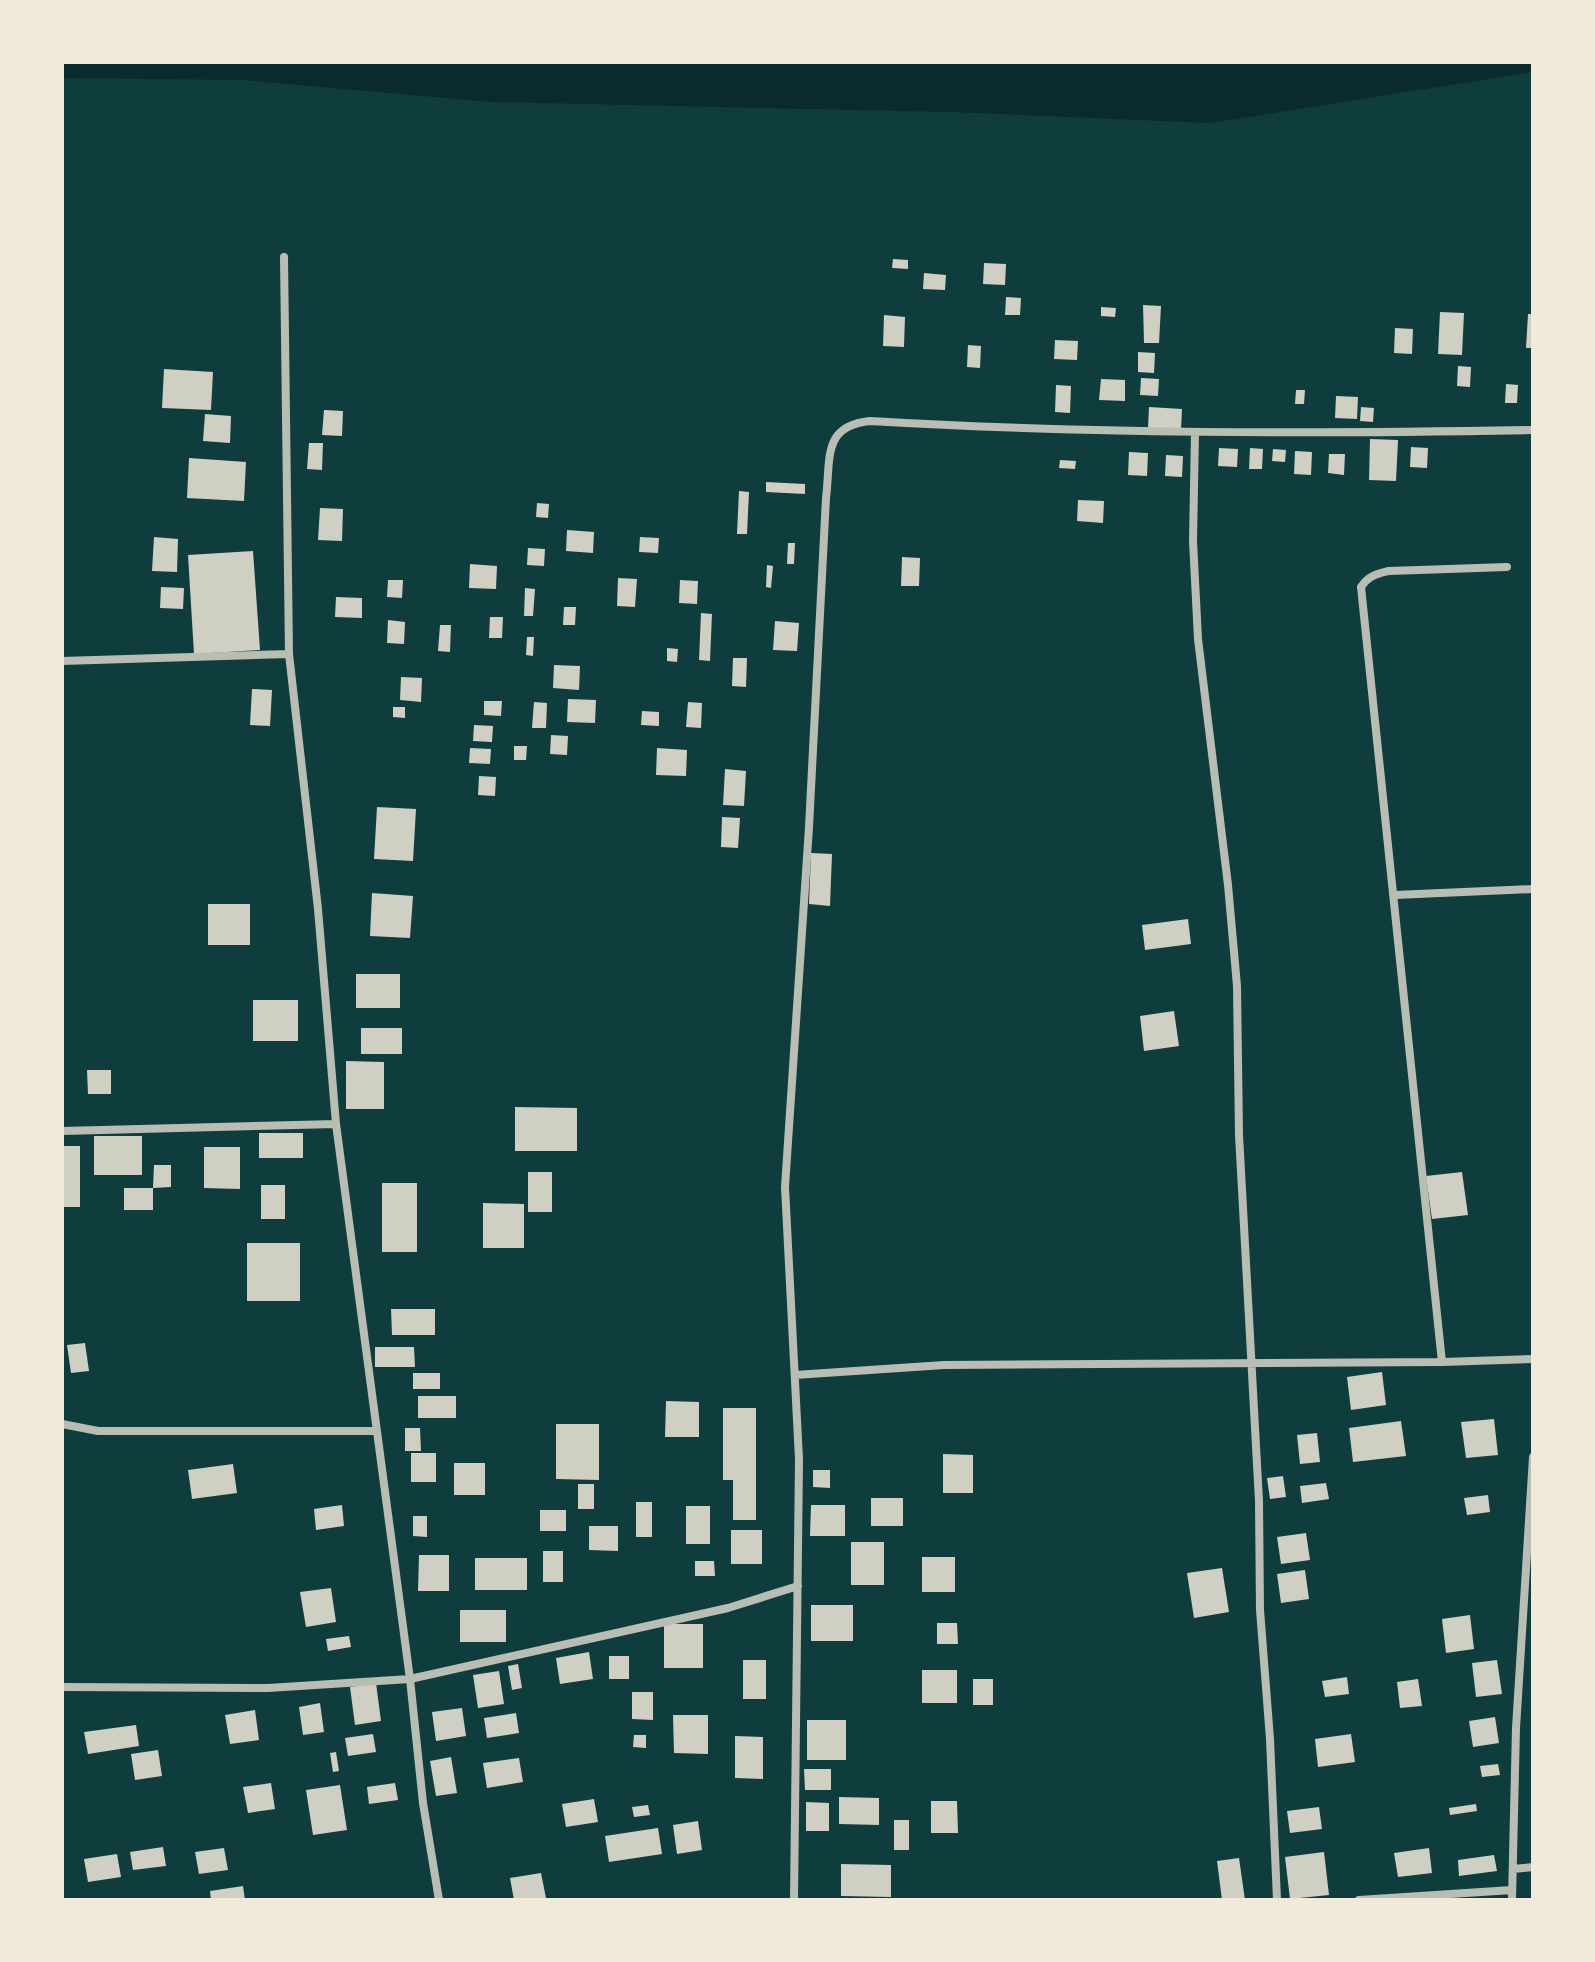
<svg xmlns="http://www.w3.org/2000/svg" width="1595" height="1962" viewBox="0 0 1595 1962" font-family="'Alegreya Sans',sans-serif">
<style>
.water{fill:#0a2a2b}
.building{fill:#cfcfc3}
.lines{fill:none;stroke-linecap:round;stroke-linejoin:round}
.minor{stroke:#b8beb3;stroke-width:8}
</style>
<rect width="100%" height="100%" fill="#0f3d3e"/>
<path class="water" d="M62,62H1533V72L1210,123L952,112L491,102L244,80L62,78Z"/>
<path class="building" d="M893,259L908,260V269L892,268Z
M984,263L1006,264L1005,285L983,284Z
M924,273L946,275L945,290L923,289Z
M1006,297L1021,298L1020,315H1005Z
M1143,305L1161,306L1159,343H1144Z
M1101,307L1116,308L1115,317L1101,316Z
M1440,312L1464,313L1462,355L1438,354Z
M1528,314H1533V348H1526Z
M884,315L905,317L904,347L883,346Z
M1395,328L1413,329L1412,354L1394,353Z
M1055,340L1078,341L1077,360L1054,359Z
M968,345L981,346L980,368L967,367Z
M1138,352L1155,353L1154,373L1138,372Z
M1458,366L1471,367L1470,387L1457,386Z
M164,369L213,372L211,410L162,408Z
M1141,378L1159,379L1158,396L1140,395Z
M1101,379L1125,380V401L1099,400Z
M1506,384L1518,385L1517,403H1505Z
M1056,385L1071,386L1070,413L1055,412Z
M1296,390H1305L1304,404H1295Z
M1336,396L1358,397L1357,419L1335,418Z
M1149,407L1182,409L1181,430L1148,428Z
M1361,407L1374,408L1373,422L1360,421Z
M324,410L343,411L342,436L322,435Z
M205,414L231,416L230,443L203,441Z
M1370,439L1398,440L1396,481L1369,480Z
M309,443H323L322,470L307,469Z
M1411,447L1428,448L1427,468L1410,467Z
M1219,448L1238,449L1237,467L1218,466Z
M1250,448L1263,449L1262,469H1249Z
M1273,449L1286,450L1285,462L1272,461Z
M1295,451L1312,452L1311,475L1294,474Z
M1129,452L1148,453L1147,476L1128,475Z
M1329,454H1345L1344,475L1328,473Z
M1166,455L1183,456L1182,477L1165,476Z
M189,458L246,462L244,501L187,498Z
M1060,460L1076,461L1075,469L1059,468Z
M766,482L805,484V494L766,492Z
M739,491L749,492L747,534H737Z
M1078,500L1104,501L1103,523L1077,521Z
M537,503L549,504L548,518L536,517Z
M320,508L343,509L342,541L318,540Z
M567,530L594,532L593,553L566,551Z
M154,537L178,539L177,572L152,571Z
M640,537L659,538L658,553L639,552Z
M788,543H795L794,564H787Z
M528,548L545,549L544,566L527,565Z
M253,551L260,650L194,654L188,555Z
M902,557L920,558L919,586H901Z
M470,564L497,566L496,589L469,588Z
M767,565L773,566L771,588L766,587Z
M618,578L637,579L635,607L617,606Z
M388,580H403L402,598L387,597Z
M680,580L698,581L697,604L679,603Z
M161,587L184,588L183,609L160,608Z
M525,588L535,589L533,616H524Z
M336,597L362,598V618L335,617Z
M564,607H576L575,625H563Z
M701,613L712,614L710,661L699,660Z
M490,617H503L502,638H489Z
M388,620L405,622L404,644L387,643Z
M775,621L799,623L797,651L773,650Z
M440,625H451L450,652L438,651Z
M527,637H534L533,656L526,655Z
M667,648L678,649L677,662L667,661Z
M733,658H747L746,687L732,686Z
M554,665L580,666L579,690L553,688Z
M401,677L422,678L421,702L400,700Z
M252,689L272,690L270,726L250,725Z
M568,699L596,700L595,723L567,722Z
M484,701H502L501,716L484,715Z
M534,702L547,703L546,728H532Z
M688,702L702,703L701,728L686,727Z
M393,707H405V718L393,717Z
M642,711L659,712V726L641,725Z
M474,725L493,726L492,742L473,741Z
M551,735L568,736L567,755L550,754Z
M514,746H527L526,760H514Z
M470,748L491,749L490,764L469,763Z
M657,748L687,750L686,776L656,775Z
M725,769L746,771L744,806L723,805Z
M479,776L496,777L495,796L478,795Z
M377,807L416,809L413,861L374,859Z
M722,817L740,818L738,848L721,847Z
M811,853L832,854L830,906L809,904Z
M372,893L413,896L410,938L370,936Z
M208,904H250V945H208Z
M1188,919L1191,944L1145,950L1142,925Z
M356,974H400V1008H356Z
M253,1000H298V1041H253Z
M1174,1011L1179,1046L1144,1051L1140,1016Z
M361,1028H402V1054H361Z
M346,1061L384,1062V1109H346Z
M87,1070H111V1094H88Z
M515,1107L577,1108V1151H515Z
M259,1133H303V1158H259Z
M94,1136H142V1175H94Z
M62,1146H80V1207H62Z
M204,1147H240V1189L204,1188Z
M154,1165H171V1187L153,1188Z
M528,1172H552V1212H528Z
M1462,1172L1468,1215L1432,1219L1426,1176Z
M382,1183H417V1252H382Z
M261,1185H285V1219H261Z
M124,1188H153V1210H124Z
M483,1203L524,1204V1248H483Z
M247,1243H300V1301H247Z
M391,1309H435V1335H392Z
M85,1343L89,1371L71,1373L67,1345Z
M375,1347H414L415,1367H375Z
M1382,1372L1386,1405L1351,1410L1347,1377Z
M413,1373H440V1389H413Z
M418,1396H456V1418H418Z
M666,1401L699,1402V1437H665Z
M723,1408H756V1520H733V1480H723Z
M1494,1419L1498,1455L1466,1458L1461,1422Z
M1401,1421L1406,1456L1353,1462L1349,1428Z
M556,1424H599V1480L556,1479Z
M405,1428H420L421,1451H405Z
M1317,1433L1320,1462L1300,1464L1297,1435Z
M411,1453H436V1482H411Z
M943,1454L973,1455V1493H943Z
M454,1463H485V1495H454Z
M233,1464L237,1493L192,1499L188,1470Z
M813,1470H830V1488L813,1487Z
M1283,1476L1286,1497L1270,1499L1267,1478Z
M1326,1483L1329,1499L1302,1503L1300,1486Z
M578,1484H594V1509H578Z
M1488,1495L1490,1512L1467,1515L1464,1498Z
M871,1498H903V1526H871Z
M636,1502H652V1537H636Z
M342,1505L344,1526L316,1530L314,1509Z
M811,1505H845V1536H810Z
M686,1506H710V1544H686Z
M540,1510H566V1531H540Z
M413,1516H427V1537L413,1536Z
M589,1526H618V1551L589,1550Z
M731,1530H762V1564H731Z
M1306,1533L1310,1560L1281,1564L1277,1537Z
M851,1542H884V1585H851Z
M543,1551H563V1582H543Z
M419,1555H449V1591H418Z
M922,1557H955V1592H922Z
M475,1558H527V1590H475Z
M695,1561H714L715,1576H695Z
M1222,1568L1229,1612L1194,1618L1187,1573Z
M1305,1570L1309,1599L1281,1603L1277,1574Z
M331,1588L336,1622L306,1627L300,1592Z
M811,1605H853V1641H811Z
M460,1610H506V1642H460Z
M1470,1615L1474,1649L1446,1653L1442,1619Z
M937,1623H957L958,1644H937Z
M664,1624H703V1668H664Z
M349,1636L351,1647L328,1651L326,1639Z
M589,1652L593,1679L560,1684L556,1658Z
M609,1656H629V1679H609Z
M743,1660H766V1699H743Z
M1497,1660L1502,1694L1476,1697L1472,1663Z
M518,1664L522,1688L512,1690L508,1666Z
M922,1670H957V1703H922Z
M499,1671L504,1704L478,1708L473,1675Z
M1347,1677L1349,1694L1325,1697L1322,1681Z
M973,1679H993V1705H973Z
M1418,1679L1422,1706L1400,1708L1397,1682Z
M376,1683L381,1721L355,1725L350,1687Z
M632,1692H653V1720L632,1719Z
M320,1703L324,1732L303,1735L299,1707Z
M462,1708L466,1736L436,1741L432,1712Z
M255,1710L259,1740L230,1744L225,1715Z
M516,1713L519,1733L487,1738L484,1718Z
M673,1715H708V1754L674,1753Z
M1495,1717L1499,1743L1473,1747L1469,1721Z
M807,1720H846V1760H807Z
M136,1725L139,1746L88,1754L84,1732Z
M373,1734L376,1752L348,1756L345,1738Z
M1351,1734L1355,1762L1318,1767L1315,1739Z
M634,1735H646V1748L633,1747Z
M735,1736L763,1737V1779L735,1778Z
M158,1750L162,1776L135,1780L131,1754Z
M336,1752L339,1771L333,1772L330,1753Z
M451,1757L457,1793L436,1796L430,1761Z
M519,1758L523,1782L487,1788L483,1763Z
M1498,1764L1500,1775L1482,1777L1480,1766Z
M804,1769H831V1790H805Z
M271,1783L275,1809L248,1813L243,1787Z
M395,1783L398,1800L369,1804L367,1787Z
M340,1785L347,1830L313,1835L306,1790Z
M839,1797L879,1798V1825L839,1824Z
M594,1799L598,1822L566,1827L562,1804Z
M931,1801H957L958,1833H931Z
M806,1802L829,1803V1831H806Z
M1476,1804L1477,1811L1450,1815L1449,1808Z
M648,1805L650,1815L634,1817L632,1807Z
M1319,1807L1322,1829L1290,1833L1287,1811Z
M894,1820H909V1850H894Z
M698,1821L702,1850L677,1854L673,1825Z
M658,1828L662,1854L609,1862L605,1836Z
M163,1847L166,1866L133,1870L130,1852Z
M224,1848L228,1870L199,1874L195,1852Z
M1429,1848L1432,1873L1398,1877L1394,1853Z
M1324,1852L1329,1895L1290,1899L1285,1857Z
M117,1854L121,1877L88,1882L84,1859Z
M1494,1855L1497,1871L1459,1876L1458,1860Z
M1239,1858L1245,1900H1222L1217,1861Z
M841,1864L891,1865V1897L841,1896Z
M541,1873L546,1898L514,1900L510,1878Z
M243,1886L245,1900H211L210,1891Z"/>
<g class="lines">
<path class="minor" d="M284,257L289,654L318,909L336,1124L410,1679L423,1803L439,1900
M1195,432L1193,541L1198,639L1228,885L1237,986L1239,1135L1259,1501L1260,1610L1270,1739L1277,1900
M62,661L289,654
M1395,895L1533,889
M62,1131L336,1124
M1442,1362L1361,587C1369,575 1377,574 1389,571L1507,567
M795,1375L944,1365L1442,1362L1533,1359
M62,1424L98,1431H376
M62,1687L268,1688L410,1679L728,1608L798,1586
M1513,1869L1533,1867
M794,1900L799,1459L785,1187L809,827L826,498C831,458 822,426 870,421C1091,434 1312,434 1533,430
M1359,1900L1512,1890
M1512,1900L1516,1728L1533,1457"/>
</g>
<rect width="1595" height="1962" fill="none" stroke="#f1e9da" stroke-width="128"/>
</svg>
